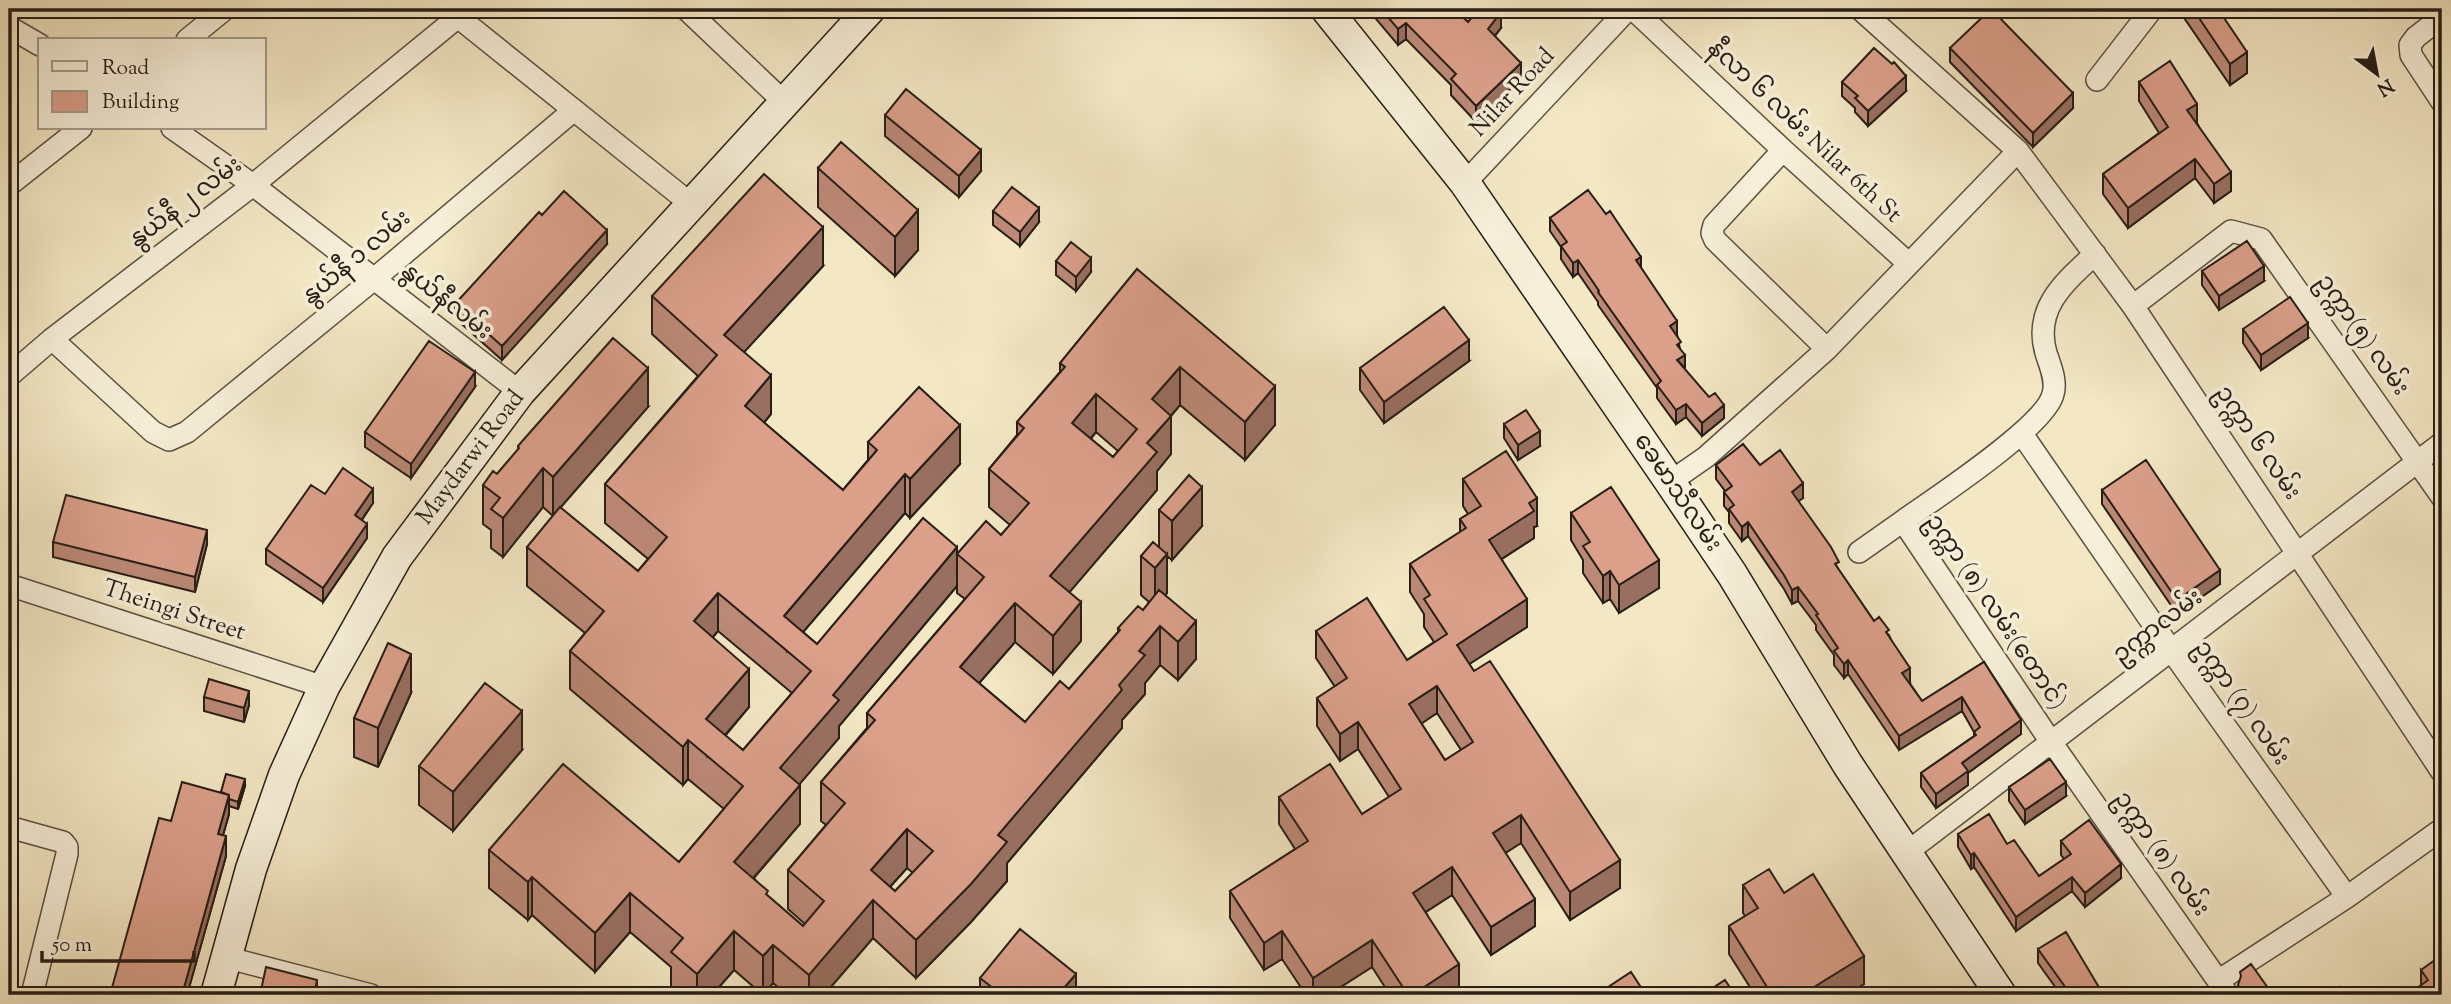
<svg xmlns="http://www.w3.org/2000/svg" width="2451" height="1004" viewBox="0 0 2451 1004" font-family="'Sorts Mill Goudy','Noto Sans Myanmar',serif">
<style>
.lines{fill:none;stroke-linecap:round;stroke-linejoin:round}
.street-casing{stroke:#5a5041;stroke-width:24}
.secondary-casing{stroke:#271e15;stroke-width:33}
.street{stroke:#f7efd9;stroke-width:21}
.secondary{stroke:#f7efd9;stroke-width:30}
.wall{fill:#bc8977;stroke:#271e15;stroke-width:2;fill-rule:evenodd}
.shaded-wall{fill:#996f61;stroke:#271e15;stroke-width:2}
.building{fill:#db9f8a;stroke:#271e15;stroke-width:2;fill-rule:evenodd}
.labels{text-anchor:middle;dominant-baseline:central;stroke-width:7;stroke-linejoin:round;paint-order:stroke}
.street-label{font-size:24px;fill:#271e15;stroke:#f7efd9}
</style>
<rect width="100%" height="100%" fill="#f3e7c4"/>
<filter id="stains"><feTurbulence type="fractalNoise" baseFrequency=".00286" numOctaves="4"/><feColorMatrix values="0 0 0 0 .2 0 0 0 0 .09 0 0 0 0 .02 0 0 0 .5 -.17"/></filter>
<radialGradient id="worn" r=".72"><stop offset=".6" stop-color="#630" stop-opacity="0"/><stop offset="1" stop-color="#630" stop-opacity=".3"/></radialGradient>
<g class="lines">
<g class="street-casing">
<path id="street" d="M448,9L691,204
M686,9L784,102
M1633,9L1783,150L1909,264
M1860,9L2018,151L2133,306L2442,772
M2442,17L2416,37L2410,45L2411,55L2442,102
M9,27L40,45
M187,40L225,9
M2097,80L2152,9
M172,128L253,185L520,392
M1783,150L1714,225L1712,233L1715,240L1827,349
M1465,183L1628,9
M9,185L81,128
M2133,306L2231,231L2261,239L2442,497
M52,339L153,432L169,440L187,432L374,279L574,110
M9,376L52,339L253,185L458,17
M2022,434L2171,650L2347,897
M1670,482L1706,457L1827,349L2018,151
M1903,521C1934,499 2046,426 2053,394C2057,381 2050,365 2046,353C2033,308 2065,282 2095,254
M1859,552L1903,521L2051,742L2228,995
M9,585L324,687
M9,827L63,842L67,847V854L32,995
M1906,853L2442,443
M225,957L371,995
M2218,981L2347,897L2442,829"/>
</g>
<g class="secondary-casing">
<path id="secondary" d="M1326,9L1465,183L1670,482L1732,574L1848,765L2001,995
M216,995L251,869L284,775L324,687L397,557L520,392L870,9"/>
</g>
<use href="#street" class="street"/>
<use href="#secondary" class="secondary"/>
</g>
<path class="wall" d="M1376,9H1454L1468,22L1501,28L1495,36L1521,79L1476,122L1451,95V85L1406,39L1398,45L1376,19Z
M2178,9H2218L2247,73L2230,85Z
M1950,48L2073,108L2033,147L1950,62Z
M1842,82L1906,91L1868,126L1855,112V108L1842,96Z
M2139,82L2197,123L2231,191L2214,203L2195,178L2128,228L2103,194V174L2159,133L2139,101Z
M885,115L981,171L959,197L885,136Z
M818,168L918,250L895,276L818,207Z
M993,211L1039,222L1020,246L993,225Z
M542,215L607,244L502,360L455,318V304Z
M1550,218L1641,268L1677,334L1684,369L1724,418L1702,436L1686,417L1676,424L1657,398V388L1598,305V302L1578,273L1573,277L1561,259V247L1550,231Z
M1056,261L1091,272L1076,291L1056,275Z
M823,266L744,352L771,414L764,423L843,490L868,460V442L960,464L910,518L905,513L803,632L817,644L957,554L1001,535L1010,525L989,507V469L1017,435V422L1060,372V363L1137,269L1275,425L1245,460L1180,405L1171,416V454L1157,471V490L1069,592L1081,641L1053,674L1015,642L979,683L1025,722L1069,689L1118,632V628L1143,610L1149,602L1141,595V556L1159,547V510L1202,526L1172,560L1167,556V593L1165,595L1196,659L1178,680L1160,665L1145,683V694L1122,720V728L1007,863V881L971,922L916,978L873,938L824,995H787L773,983L763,995L734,970L712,995H677L671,991V967L630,932L595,972L532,915L528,920L489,888V850L679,862L724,809L688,779L683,785L570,689V651L585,633L527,586V547L553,516L543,507L503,557L491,548V530L483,524V485L497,474L518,450V446L648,407L560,508L638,571L648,559L605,523V484L698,376L652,334V296ZM1096,432L1118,451L1113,457L1091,439ZM957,586V593L965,599L867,713V728L821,782V821L826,825L788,870V909L805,924L803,926L768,896L754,878L800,824L799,784L839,738V726ZM718,631L792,693L743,750L725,736L749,707L713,637ZM907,868L913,873L895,891L890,887Z
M2202,271L2264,281L2219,310L2202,285Z
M2243,329L2308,338L2261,370L2243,343Z
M1469,361L1384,423L1360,390V368Z
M475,387L411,478L365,447V432Z
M1504,424L1540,446L1518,460L1504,438Z
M2442,450V475L2441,472V451Z
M1716,465H1760L1803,498L1798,501L1839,570L1874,621L1889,635L1910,682H1909L1922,701L1984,662L2021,734L1968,773V785L1936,808L1921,787V773L1974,736V732L1962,711L1899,750L1848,674L1844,678L1834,665V655L1816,630V625L1798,601L1792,604L1784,589L1748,536L1742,541L1729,523V512L1724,506V492L1725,491L1716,479Z
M1463,479L1537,526L1534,527V538L1502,559L1527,627L1469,664L1620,888L1570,920L1521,843L1505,853L1535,926L1491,955L1452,895L1426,912L1459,992L1454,995H1390L1372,967L1328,995H1306L1282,959L1264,970L1230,918V891L1295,849L1279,824V797L1362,814L1389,797L1358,749L1340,761L1317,726V698L1335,687L1316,658V631L1407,660L1434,642L1424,627V614L1410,592V564L1460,532V519L1468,514L1463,506ZM1437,713L1461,750L1445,760L1421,723Z
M2102,490L2220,584L2177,614L2102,504Z
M325,494L373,503L362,520L367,538L323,602L266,564V549Z
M1571,513L1659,588L1619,613L1610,599L1603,603L1583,573V560L1571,540Z
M53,542L207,544L195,592L53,557Z
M411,693L378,767L354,757V718Z
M204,697L249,705L244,722L204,711Z
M522,750L453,831L419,805V766Z
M245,786L238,809L229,806V814L223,835L226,856L187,995H110L171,821L221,792Z
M2009,787L2066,796L2025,824L2009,801Z
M1958,834L2007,844L2039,876L2064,859L2061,855V841L2121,878L2085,907L2072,891L2016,931L1974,867L1971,869L1958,847Z
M1743,885L1784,893L1864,984L1846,995H1755L1729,954V926L1745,916L1743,913Z
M2038,949L2103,994L2110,995H2061L2038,963Z
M2421,970L2442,995H2416V989L2421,985Z
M980,978L1076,995H980Z"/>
<path class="shaded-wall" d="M1501,12V28L1488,44V29Z
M1406,23V39L1398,45V29Z
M2247,52V73L2230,85V64Z
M1521,63V79L1476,122V106Z
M1906,76V91L1868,126V111Z
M2073,93V108L2033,147V133Z
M2197,104V123L2187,130V110Z
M981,150V171L959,197V176Z
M2195,159V178L2128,228V208Z
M2231,172V191L2214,203V184Z
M1039,208V222L1020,246V232Z
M918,210V250L895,276V237Z
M823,227V266L724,374V335Z
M607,230V244L502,360V346Z
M1641,257V270L1636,260Z
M1091,258V272L1076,291V277Z
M1578,260V273L1573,277V263Z
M2264,266V281L2219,310V296Z
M1677,321V334L1670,339V326Z
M2308,323V338L2261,370V355Z
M1469,340V361L1384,423V402Z
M1685,355V368L1677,360Z
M1180,367V405L1152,438V399Z
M648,368V407L553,516V477Z
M475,372V387L411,478V464Z
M771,375V414L745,445V406Z
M1275,386V425L1245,460V422Z
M1096,394V432L1072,461V423Z
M1686,404V417L1676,424V410Z
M1724,405V418L1702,436V423Z
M1171,416V454L1157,471V490L1050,615V576L1147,443Z
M960,425V464L910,518V479Z
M1540,431V446L1518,460V445Z
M543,468V507L503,557V518Z
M905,474V513L787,651L784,616Z
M1803,483V498L1792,506V492Z
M1202,487V526L1172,560V521Z
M373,489V503L355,529V515Z
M1537,498V526L1534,527V538L1489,567V540L1529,503Z
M1748,522V536L1742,541V527Z
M367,524V538L323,602V588Z
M207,530V544L195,592V577Z
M957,547V586L839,726V738L780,807V768L833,695Z
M1167,554V593L1155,607V568Z
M1659,560V588L1619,613V585Z
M2220,570V584L2177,614V600Z
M1610,571V599L1603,603V576Z
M1798,587V601L1792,604V590Z
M718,593V631L694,659V621Z
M1527,599V627L1457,672V645Z
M1081,602V641L1053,674V636Z
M1015,603V642L960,705V667Z
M1196,621V659L1178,680V642Z
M1160,626V665L1145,683V694L1122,720V728L1007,863V881L971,922L916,978V940L998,835L1119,685L1139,651Z
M411,654V693L378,767V728Z
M1848,660V674L1844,678V664Z
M1910,668V682L1902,687V673Z
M749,669V707L707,756L706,719Z
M1437,686V713L1409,732V704Z
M249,691V705L244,722V708Z
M1962,697V711L1899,750V736Z
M522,711V750L453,831V792Z
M2021,720V734L1968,773V785L1936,808V794L1962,763Z
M1358,722V749L1340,761V734Z
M688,740V779L683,785V747Z
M245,779V786L238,809V802Z
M2066,782V796L2025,824V810Z
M800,785V824L734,900V862Z
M229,795V814L218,853V834Z
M1521,815V843L1493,861V833Z
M907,829V868L876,902L873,900V938L824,995H809V975L871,870Z
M226,836V856L187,995H182Z
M1974,853V867L1971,869V855Z
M1620,860V888L1570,920V892Z
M2121,864V878L2085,907V893Z
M1452,867V895L1413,920V893Z
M532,877V915L528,920V882Z
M2072,877V891L2016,931V917Z
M630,893V932L595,972V933Z
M1535,899V926L1491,955V927Z
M734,931V970L712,995H697V974Z
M1282,931V959L1264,970V943Z
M1372,940V967L1328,995H1313V978Z
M773,945V983L763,995V956Z
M1864,956V984L1846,995H1801Z
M1459,964V992L1454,995H1412Z
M1076,974V995H1058Z
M317,980V995H314Z"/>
<path class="building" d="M1381,9H1454L1468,22L1479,9H1496L1501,12L1488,29L1521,63L1476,106L1451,79L1456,74L1406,23L1398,29Z
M1991,9L2073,93L2033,133L1950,48Z
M2193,9H2218L2247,52L2230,64Z
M1874,48L1892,64L1894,62L1906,76L1868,111L1855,98L1858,96L1842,82Z
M2170,61L2197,104L2187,110L2231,172L2214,184L2195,159L2128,208L2103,174L2168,127L2139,82Z
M906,89L981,150L959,176L885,115Z
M841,142L918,210L895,237L818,168Z
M764,174L823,227L724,335L771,375L745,406L843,490L877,450L868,442L919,387L960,425L910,479L905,474L784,616L817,644L923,518L957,547L833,695L839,700L780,768L800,785L734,862L768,891L766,894L803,926L824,901L788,870L845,803L821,782L875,720L867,713L984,577L957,554L986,521L1001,535L1029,503L989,469L1024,428L1017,422L1065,367L1060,363L1137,269L1275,386L1245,422L1180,367L1152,399L1171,416L1147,443L1157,452L1050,576L1081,602L1053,636L1015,603L960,667L1025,722L1060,681L1069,689L1120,630L1118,628L1138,606L1143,610L1159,590L1196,621L1178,642L1160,626L1139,651L1145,655L1119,685L1122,690L998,835L1007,842L971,884L916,940L873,900L809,975L773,945L763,956L734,931L697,974L671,952L683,938L630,893L595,933L532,877L528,882L489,850L563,764L679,862L743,786L688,740L683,747L570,651L604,611L527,547L560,507L638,571L667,537L605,484L717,355L652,296ZM1096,394L1137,429L1113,457L1072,423ZM718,593L811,671L743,750L706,719L749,669L694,621ZM907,829L933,851L895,891L871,870Z
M1012,187L1039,208L1020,232L993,211Z
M1588,190L1606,214L1610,211L1622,229L1641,257L1636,260L1677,321L1670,326L1681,342L1677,345L1685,355L1677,360L1709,397L1715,393L1724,405L1702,423L1686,404L1676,410L1657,385L1661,381L1598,292L1599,291L1578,260L1573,263L1561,246L1567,242L1550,218Z
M564,191L607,230L502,346L455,304L539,212L542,215Z
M2247,241L2264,266L2219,296L2202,271Z
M1071,242L1091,258L1076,277L1056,261Z
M2290,297L2308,323L2261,355L2243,329Z
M1444,307L1469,340L1384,402L1360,368Z
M613,338L648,368L553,477L543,468L503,518L491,509L500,498L483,485L493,471L497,474L519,448L518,446Z
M429,341L475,372L411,464L365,432Z
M1526,410L1540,431L1518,445L1504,424Z
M1743,444L1760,465L1780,450L1803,483L1792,492L1831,547L1839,562L1835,564L1874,621L1879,617L1889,630L1886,632L1910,668L1902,673L1922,701L1984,662L2021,720L1962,763L1968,771L1936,794L1921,773L1976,735L1974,732L1980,727L1962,697L1899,736L1848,660L1844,664L1834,651L1838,648L1816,615L1818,614L1798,587L1792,590L1784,575L1748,522L1742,527L1729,509L1734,505L1724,492L1732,486L1716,465Z
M1506,451L1537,498L1529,503L1534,511L1489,540L1527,599L1457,645L1474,671L1490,661L1620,860L1570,892L1521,815L1493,833L1535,899L1491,927L1452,867L1413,893L1459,964L1412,995H1408L1372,940L1313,978L1282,931L1264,943L1230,891L1308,841L1279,797L1330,764L1362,814L1401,789L1358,722L1340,734L1317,698L1347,678L1316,631L1367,598L1407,660L1447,634L1424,599L1430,595L1410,564L1466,528L1460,519L1481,506L1463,479ZM1437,686L1473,742L1445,760L1409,704Z
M2146,460L2220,570L2177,600L2102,490Z
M343,468L373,489L355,515L367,524L323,588L266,549L311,485L325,494Z
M1189,475L1202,487L1172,521L1159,510Z
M1611,487L1659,560L1619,585L1610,571L1603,576L1583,546L1590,542L1571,513Z
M66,495L207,530L195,577L53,542Z
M1153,542L1167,554L1155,568L1141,556Z
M388,643L411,654L378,728L354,718Z
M209,679L249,691L244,708L204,697Z
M485,683L522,711L453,792L419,766Z
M2050,759L2066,782L2025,810L2009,787Z
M226,774L245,779L238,802L229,799V795L221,792Z
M182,782L229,795L218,834L226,836L182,995H110L159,818L171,821Z
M1989,814L2007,844L2014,840L2039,876L2071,854L2061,841L2089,820L2121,864L2085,893L2072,877L2016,917L1974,853L1971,855L1958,834Z
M1769,869L1784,893L1813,874L1864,956L1801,995H1772L1729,926L1758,908L1743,885Z
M1020,929L1076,974L1058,995H1002L980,978Z
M2066,932L2103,994L2107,991L2110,995H2071L2038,949Z
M2435,960L2440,967L2442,966V995H2421L2416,989L2428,980L2421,970Z
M2251,964L2273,995H2234L2241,990L2238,985L2241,976L2240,972Z
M266,967L317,980L314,995H260Z
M1631,972L1646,995H1596Z
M1725,980L1735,995H1702Z
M2340,987L2346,995H2329Z"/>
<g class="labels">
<g class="street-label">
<text transform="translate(1513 93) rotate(-47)">Nilar Road</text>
<text transform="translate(1804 132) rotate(43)">နီလာ ၆ လမ်း Nilar 6th St</text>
<text transform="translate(186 203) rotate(-37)">နွယ်နီ ၂ လမ်း</text>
<text transform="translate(357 258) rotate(-40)">နွယ်နီ ၁ လမ်း</text>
<text transform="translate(446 302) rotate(38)">နွယ်နီလမ်း</text>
<text transform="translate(2362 335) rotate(55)">ဥက္ကာ(၅) လမ်း</text>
<text transform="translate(2257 443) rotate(56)">ဥက္ကာ ၆ လမ်း</text>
<text transform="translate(471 458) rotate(-53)">Maydarwi Road</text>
<text transform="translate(1677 493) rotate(56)">ခေမာသီလမ်း</text>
<text transform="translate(174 611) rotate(18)">Theingi Street</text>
<text transform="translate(1995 612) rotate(56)">ဥက္ကာ (၈) လမ်း(တောင်)</text>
<text transform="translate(2158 627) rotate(-37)">ဥက္ကာလမ်း</text>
<text transform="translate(2241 703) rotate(55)">ဥက္ကာ (၇) လမ်း</text>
<text transform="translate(2161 854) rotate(55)">ဥက္ကာ (၈) လမ်း</text>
</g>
</g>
<rect width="2451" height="1004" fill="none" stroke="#f3e7c4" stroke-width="35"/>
<rect x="10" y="10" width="2430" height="983" fill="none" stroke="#271e15" stroke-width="3.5"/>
<rect x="18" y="18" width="2416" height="969" fill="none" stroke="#271e15" stroke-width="2"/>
<rect x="38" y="38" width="228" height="91" fill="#f7efd9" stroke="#a49b8b" stroke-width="2"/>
<rect x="52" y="61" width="35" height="10" fill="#f7efd9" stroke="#a49b8b" stroke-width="2"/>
<text x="102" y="74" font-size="21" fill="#271e15">Road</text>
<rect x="52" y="91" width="35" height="21" fill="#db9f8a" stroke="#a49b8b" stroke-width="2"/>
<text x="102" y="108" font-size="21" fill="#271e15">Building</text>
<g transform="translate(2377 74) rotate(148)" stroke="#f7efd9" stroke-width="5" paint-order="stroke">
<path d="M0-5L12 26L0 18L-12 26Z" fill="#271e15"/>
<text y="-10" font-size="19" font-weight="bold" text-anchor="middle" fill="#271e15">N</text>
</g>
<path d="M42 951v10h152v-10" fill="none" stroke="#271e15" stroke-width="3.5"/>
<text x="52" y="951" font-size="21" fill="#271e15" stroke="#f7efd9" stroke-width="5" paint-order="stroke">50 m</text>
<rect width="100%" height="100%" filter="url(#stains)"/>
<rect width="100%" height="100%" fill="url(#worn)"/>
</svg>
